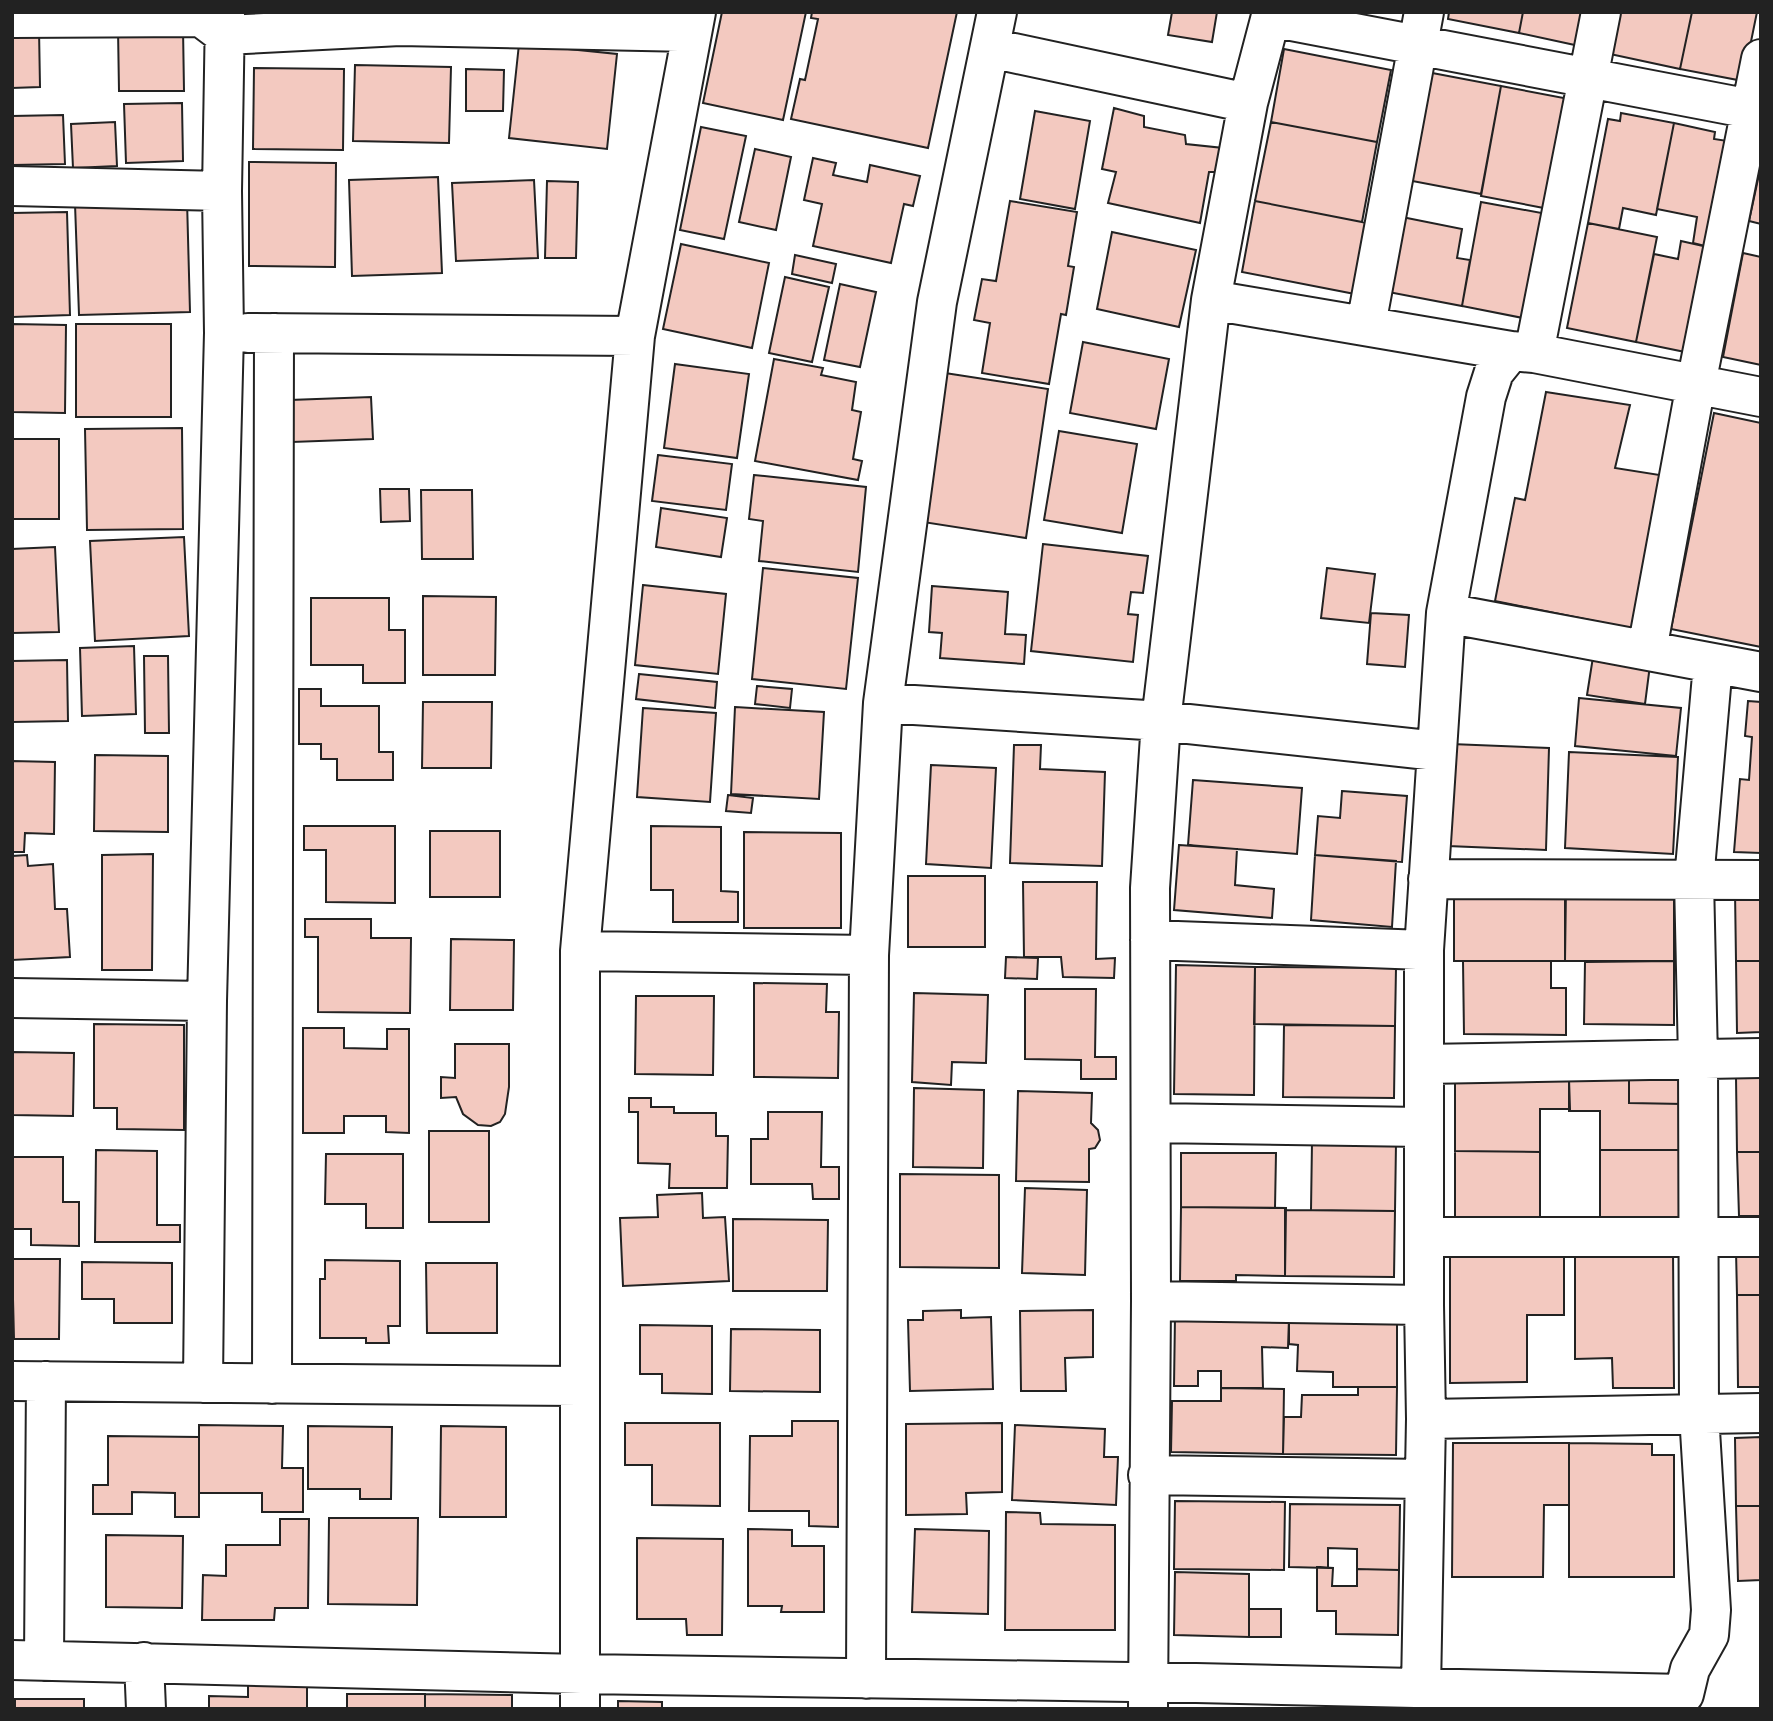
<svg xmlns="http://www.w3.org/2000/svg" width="1773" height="1721" viewBox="0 0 1773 1721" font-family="'Archivo Narrow',sans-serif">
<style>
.building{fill:#f3c9c0;stroke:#222;stroke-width:2}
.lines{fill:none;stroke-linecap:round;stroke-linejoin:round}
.minor-casing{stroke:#222;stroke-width:42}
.minor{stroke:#fff;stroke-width:38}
</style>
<rect width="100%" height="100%" fill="#fff"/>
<path class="building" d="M722,12H806L783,120L703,103Z
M812,12H957L928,148L791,119L800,79L805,80L818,19L811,18Z
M1172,12H1217L1212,42L1168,35Z
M1449,12H1523L1519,33L1448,19Z
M1523,12H1591L1584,47L1519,33Z
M1619,12H1692L1680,69L1610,54Z
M1692,12H1757L1743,81L1680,69Z
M183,28L184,91H119L118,29Z
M12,29H39L40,87L12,88Z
M519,44L617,54L607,149L509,138Z
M1284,49L1391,70L1377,142L1271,122Z
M355,65L451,67L449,143L353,141Z
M254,68L344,69L343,150L253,149Z
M466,69L504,70L503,111H466Z
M1427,72L1501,86L1481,194L1407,180Z
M1501,86L1569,99L1549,209L1481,196Z
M182,103L183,161L126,163L124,104Z
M1114,108L1144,116V127L1185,135L1186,144L1223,148L1219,172H1209L1200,223L1108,203L1116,172L1102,169Z
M1035,111L1090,121L1075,209L1020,199Z
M1621,113L1674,123L1656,215L1623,208L1619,229L1588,223L1608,119L1620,121Z
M63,115L65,164L13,165L12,116Z
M115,122L117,166L73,168L71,124Z
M1271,122L1377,142L1362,222L1255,201Z
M1674,123L1715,132L1714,139L1734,142L1713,248L1693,243L1697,217L1657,209Z
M701,127L746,136L724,239L680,230Z
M755,149L791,157L776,230L739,222Z
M813,158L836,163L833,175L867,182L870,165L920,176L913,206L904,204L891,263L813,246L822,204L804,200Z
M249,162L336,163L335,267L249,266Z
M1761,165V224L1749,221Z
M438,177L442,273L352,276L349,180Z
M534,180L538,258L456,261L452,183Z
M547,181L578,182L576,258H545Z
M187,200L190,312L79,315L75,204Z
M1010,201L1077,212L1068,266L1074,267L1066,315L1061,314L1049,384L982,373L990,323L974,320L982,279L996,281Z
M1255,201L1372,224L1360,295L1242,272Z
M1481,202L1547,214L1528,319L1462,306Z
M67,212L70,315L12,317V213Z
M1397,216L1462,229L1457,258L1470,260L1462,306L1383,291Z
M1588,223L1657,237L1636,342L1567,328Z
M1112,232L1196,250L1179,327L1097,309Z
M1681,241L1712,248L1690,353L1636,342L1654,254L1678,259Z
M681,244L769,263L752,348L663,329Z
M1743,253L1761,257V365L1723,357Z
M795,255L836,264L832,283L792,274Z
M785,277L829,287L812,362L769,353Z
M840,284L876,292L860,367L824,360Z
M12,324L66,325L65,413L12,412Z
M76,324H171V417H76Z
M1083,342L1169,359L1156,429L1070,413Z
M774,359L823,368L821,375L856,382L852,410L861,412L853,459L862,461L858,480L755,461Z
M675,364L749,374L737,458L664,448Z
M945,373L1048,389L1026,538L923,522Z
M1546,392L1630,405L1615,468L1666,476L1639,630L1495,601L1515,498L1525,500Z
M371,397L373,439L292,442L290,400Z
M1714,413L1761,423V647L1671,629Z
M182,428L183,529L87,530L85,429Z
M1059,431L1137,444L1122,533L1044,520Z
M12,439H59V519H12Z
M658,455L732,464L726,510L652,501Z
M754,475L866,487L858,572L759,561L763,521L749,519Z
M380,489H409L410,521L381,522Z
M421,490H472L473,559H422Z
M661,508L727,518L721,557L656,547Z
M184,537L189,636L95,641L90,541Z
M1043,544L1148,556L1143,593L1131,592L1128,614L1138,615L1133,662L1031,651Z
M55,547L59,632L12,633V549Z
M763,568L858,578L846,689L752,679Z
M1327,568L1375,574L1369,623L1321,618Z
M643,585L726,594L718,674L635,665Z
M932,586L1008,592L1005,634L1026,635L1024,664L940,658L942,633L929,632Z
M423,596L496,597L495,675H423Z
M311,598H389V630H405V683H363V665H311Z
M1371,613L1409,615L1405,667L1367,664Z
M134,646L136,714L82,716L80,648Z
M144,656H168L169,733H145Z
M1593,657L1650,665L1645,704L1587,695Z
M67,660L68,721L12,722V661Z
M639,674L717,682L715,708L636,699Z
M757,686L792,689L790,708L755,704Z
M299,689H321V706H379V752H393V780H337V759H321V744H299Z
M1579,698L1681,708L1676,756L1575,746Z
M1748,701L1761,702V853L1734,852L1740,779L1749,780L1752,737L1745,736Z
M423,702H492L491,768H422Z
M735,707L824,712L819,799L731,794Z
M643,708L716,713L710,802L637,797Z
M1451,744L1549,748L1546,850L1448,846Z
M1014,745H1041L1040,769L1105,772L1102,866L1010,863Z
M1569,752L1678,757L1673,854L1565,848Z
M95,755L168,756V832L94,831Z
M12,761L55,762L54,834L25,833L24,852H12Z
M931,765L996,768L991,868L926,864Z
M1193,780L1302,788L1297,854L1188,845Z
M1342,791L1407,796L1402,862L1315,855L1318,816L1340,818Z
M728,795L753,798L751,813L726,811Z
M304,826H395V903L326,902V850H304Z
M651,826L721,827V891L738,892V922H673V890H651Z
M430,831H500V897H430Z
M744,832L841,833V928H744Z
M1179,845L1237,849L1235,885L1274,889L1272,918L1174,910Z
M153,854L152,970H102V855Z
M27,855L28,866L53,864L55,909H67L70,957L12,960V856Z
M1315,855L1396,861L1392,927L1311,920Z
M908,876H985V947H908Z
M1023,882H1097L1096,959L1115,958L1114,978L1063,977L1061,957H1024Z
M1454,888H1566L1565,961H1454Z
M1565,889L1674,890V961H1565Z
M1761,890V961H1736L1735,891Z
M305,919H371V938H411L410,1013L318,1012V937H305Z
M451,939L514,940L513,1010H450Z
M1006,957L1038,958L1037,979L1005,978Z
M1463,961H1551V988H1566V1035L1464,1034Z
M1674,961V1025L1584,1024L1585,962Z
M1736,961H1761V1032L1737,1033Z
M1176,965L1255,967L1254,1095L1174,1094Z
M1255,967L1396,968L1395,1026L1254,1024Z
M754,983L827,984L826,1012H839L838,1078L754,1077Z
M1025,989H1096L1095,1057H1116V1079H1081V1060L1025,1059Z
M914,993L988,995L986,1063L952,1062L951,1085L912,1082Z
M636,996H714L713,1075L635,1074Z
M94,1024L184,1025V1130L117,1129V1108H94Z
M1284,1025L1395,1026L1394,1098L1283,1097Z
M303,1028H344V1048L387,1049V1029H409V1133L386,1132V1116H344V1133H303Z
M455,1044H509V1087L505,1114L500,1122L491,1126L478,1125L463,1114L456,1097L441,1098V1077L455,1078Z
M12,1052L74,1053L73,1116L12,1115Z
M1736,1077H1761V1152H1737Z
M1455,1079H1569L1570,1109H1540V1152L1455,1151Z
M1569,1079L1629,1080V1103L1683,1104V1150H1600V1111H1569Z
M1629,1080H1683V1104L1629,1103Z
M914,1088L984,1090L983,1168L913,1167Z
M1018,1091L1092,1093L1091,1123L1098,1130L1100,1140L1095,1148L1089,1149V1182L1016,1181Z
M629,1098H651V1107H674V1113H716V1136H728L727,1188H669L670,1164L638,1163V1112H629Z
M768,1112H822L821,1167H839V1199H813L812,1184H751V1139H768Z
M429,1131H489V1222H429Z
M1312,1142L1396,1143L1395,1211L1311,1210Z
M96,1150L157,1151V1225H180V1242H95Z
M1600,1150H1680V1218H1600Z
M1455,1151L1540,1152V1225H1455Z
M1737,1152H1761V1216H1739Z
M1181,1153H1276L1275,1208L1181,1207Z
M326,1154H403V1228H366V1204H325Z
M12,1157H63V1202H79V1246L31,1245V1229H12Z
M900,1174L999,1175V1268L900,1267Z
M1025,1188L1087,1190L1085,1275L1022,1273Z
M702,1193L703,1218L725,1217L729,1281L623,1286L620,1218L658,1217L657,1195Z
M1181,1207L1286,1208L1285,1276L1236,1275V1281H1180Z
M1285,1210L1395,1211L1394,1277L1285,1276Z
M733,1219L828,1220L827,1291H733Z
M1450,1249L1564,1250V1315H1527V1382L1450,1383Z
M1575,1251H1673L1674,1388H1613L1612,1358L1575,1359Z
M1736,1251H1761V1295H1737Z
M12,1259H60L59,1339H14Z
M325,1260L400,1261V1326H388L389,1343H366V1338H320V1279H325Z
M82,1262L172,1263V1323H114V1299H82Z
M426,1263H497V1333H427Z
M1737,1295H1761V1387H1738Z
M961,1310V1318L991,1317L993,1389L910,1391L908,1320H923V1311Z
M1093,1310V1357L1065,1358L1066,1391H1021L1020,1311Z
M1175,1316L1289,1318L1288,1348L1262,1347L1263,1388H1221V1371H1198V1386H1174Z
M1289,1318L1397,1320V1387H1333V1372L1297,1371L1298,1345L1289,1344Z
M640,1325L712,1326V1394L662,1393V1374H640Z
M731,1329L820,1330V1392L730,1391Z
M1358,1387H1397L1396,1455L1283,1454L1284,1417H1301L1302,1395H1358Z
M1221,1388L1284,1389L1283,1454L1171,1452L1172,1401H1221Z
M792,1421H838V1527L809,1526V1511H749L750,1436H792Z
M625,1423H720V1506L652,1505V1465H625Z
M1002,1423V1492L966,1493L967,1514L906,1515V1424Z
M199,1425L283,1426L282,1468H303V1512H262V1493H199Z
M1015,1425L1105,1429L1104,1457H1118L1116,1505L1012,1500Z
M308,1426L392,1427L391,1499H360V1489H308Z
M441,1426L506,1427V1517H440Z
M108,1436L199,1437V1517H175V1493L132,1492V1514H93V1485H108Z
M1761,1437V1506H1736L1735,1438Z
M1453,1443H1569V1505H1544L1543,1577H1452Z
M1569,1443L1652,1444V1455H1674V1577H1569Z
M1175,1501L1285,1502L1284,1570L1174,1569Z
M1290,1504L1400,1505L1399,1570L1357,1569V1549L1328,1548V1568L1289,1567Z
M1736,1506H1761V1580L1738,1581Z
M1006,1512L1040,1513L1041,1524L1115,1525V1630H1005Z
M329,1518H418L417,1605L328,1604Z
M280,1519H309L308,1608H275L274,1620H202L203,1575L226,1576V1545H280Z
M748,1529L792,1530V1546H824V1612H781L782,1606H748Z
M915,1529L989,1531L988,1614L912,1612Z
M106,1535L183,1536L182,1608L106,1607Z
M637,1538L723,1539L722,1635H687L686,1619H637Z
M1317,1567L1333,1568L1332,1586H1357V1569L1399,1570L1398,1635L1336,1634V1611H1317Z
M1175,1572L1249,1574V1637L1174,1635Z
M1249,1609H1281V1637H1249Z
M248,1679H307V1709H209V1696L248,1697Z
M347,1694H425V1709H347Z
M425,1694L512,1695V1709H425Z
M15,1699H84V1709H15Z
M618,1701L662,1702V1709H618Z"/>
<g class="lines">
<g class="minor-casing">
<path id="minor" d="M1271,17L1761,111
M12,18L201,17L225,35L400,26L691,32
M990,48L1248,103
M12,186L222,191
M1211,300L1511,351L1534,353L1761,397
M1366,325L1424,12
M248,333L635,336
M1534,353L1601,12
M1446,613L1761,672
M1647,650L1696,384L1761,59
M883,703L1161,721L1437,751
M1428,879L1761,880
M1150,940L1424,950
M580,951L869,955
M12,998L207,1001
M1424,1064L1761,1058
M1151,1123L1423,1127
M1425,1237H1761
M1151,1301L1424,1305
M12,1381L578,1386
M203,1383L207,1001L224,333L222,191L225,12
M272,1384L274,333
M1426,1419L1761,1413
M1148,1475L1424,1479
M12,1660L581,1674L1196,1683L1684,1694L1690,1669L1709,1635L1711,1610L1699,1414L1698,1059L1694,880L1713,664
M44,1661L46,1381
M144,1662L146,1709
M866,1679L869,955L883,703L937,302L997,12
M1421,1689L1426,1419L1424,1305V950L1446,613L1486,397L1494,372L1511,351
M1148,1708L1151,1301L1150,888L1161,721L1211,300L1248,103L1272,12
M580,1709V951L635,336L696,12"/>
</g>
<use href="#minor" class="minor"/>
</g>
<rect width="1773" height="1721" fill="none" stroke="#222222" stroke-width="28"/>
</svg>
